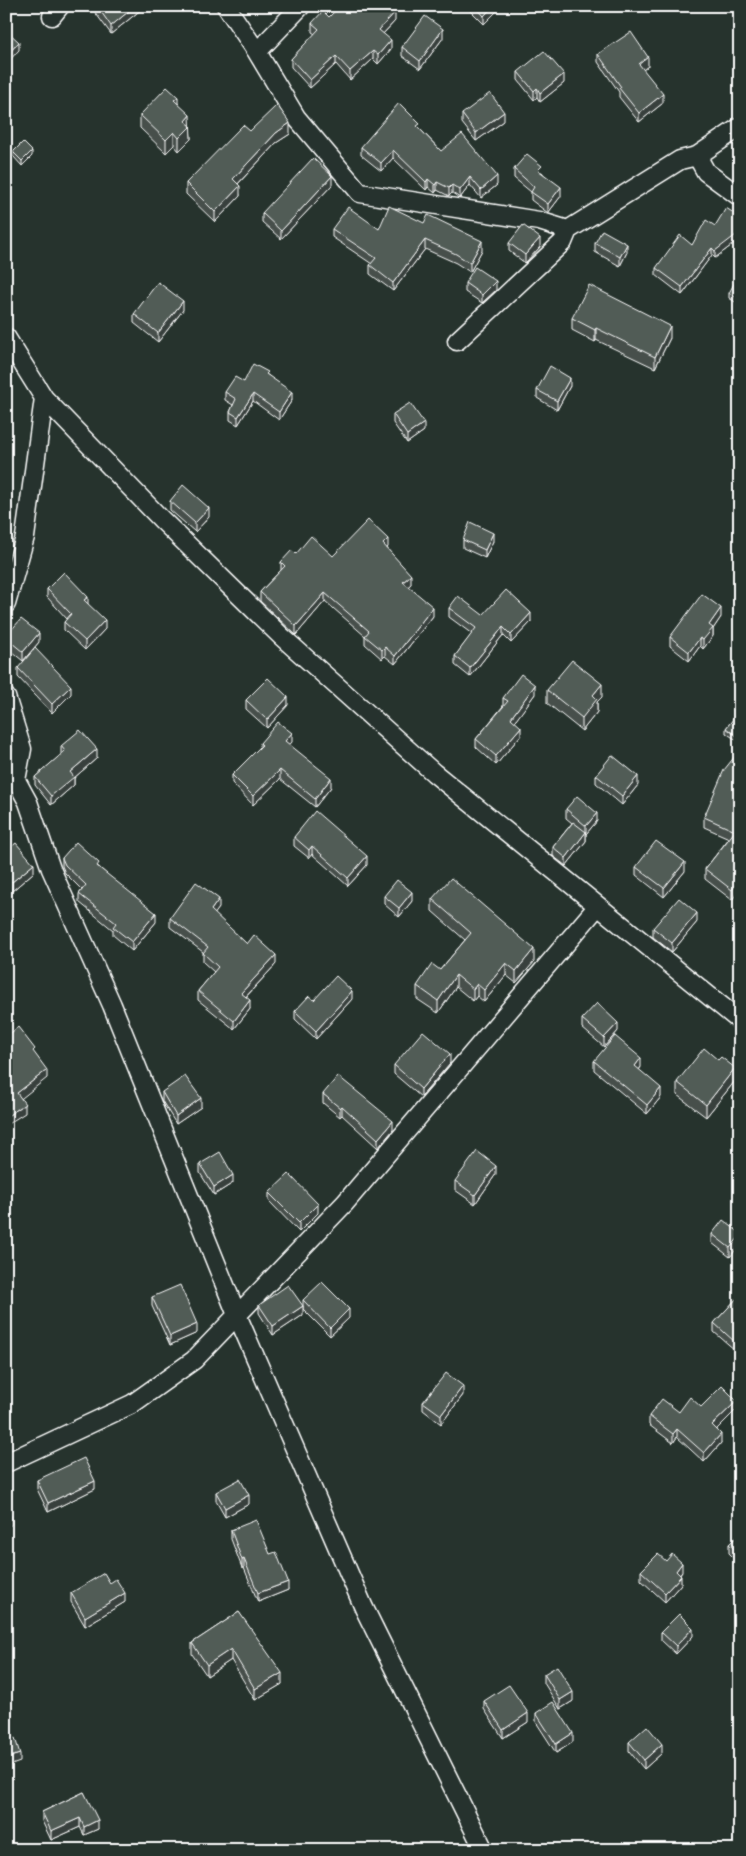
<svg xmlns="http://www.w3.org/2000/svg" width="746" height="1856" viewBox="0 0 746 1856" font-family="'Gochi Hand',sans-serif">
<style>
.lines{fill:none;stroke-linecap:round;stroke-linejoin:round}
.minor-casing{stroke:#fff;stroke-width:21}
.minor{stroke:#26332d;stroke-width:18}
.wall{fill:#464f4b;stroke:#fff}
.shaded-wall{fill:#39403d;stroke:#fff}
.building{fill:#515c57;stroke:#fff}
</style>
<rect width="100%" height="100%" fill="#26332d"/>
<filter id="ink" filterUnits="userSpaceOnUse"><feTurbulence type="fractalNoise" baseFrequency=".02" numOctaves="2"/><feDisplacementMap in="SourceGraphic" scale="10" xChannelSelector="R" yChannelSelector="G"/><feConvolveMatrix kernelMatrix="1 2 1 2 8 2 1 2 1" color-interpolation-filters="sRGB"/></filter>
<g filter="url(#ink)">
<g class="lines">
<g class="minor-casing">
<path id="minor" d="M226,6L257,52L296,117L360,193L539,221L568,230
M52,16L60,6
M257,52L301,6
M697,156L706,172L740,197
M6,337L44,398L161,519L281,636L434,773L740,1021
M457,341L563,242L568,230L680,160L697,156L740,127
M6,604L25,537L44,398
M6,697L22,749L16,780L28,802L51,869L112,1005L237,1315L364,1608L484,1850
M6,1463L132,1404L194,1360L345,1203L597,907"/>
</g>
<use href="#minor" class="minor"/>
</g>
<path class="wall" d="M94,6H143V8L111,34L94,11Z
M466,6H498V10L484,24Z
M329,17L395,21L383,34L391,49L378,64L373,59L350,80L336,64L310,88L291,67V59L315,34L312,32V23Z
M443,38L420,69L402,56V47Z
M598,54L648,66L643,70L663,103L639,122L619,97V92L598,62Z
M518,72L564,83L540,102L537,97L534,100L518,80Z
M178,103L190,126L191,139L179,151L174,145L166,153L140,128V115Z
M462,114L504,121L476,141L462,123Z
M420,129L441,151L497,185L481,198L470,185L460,198L452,193L449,196L437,190L435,193L428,187L426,190L393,158L381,171L361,155V147Z
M250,131L290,134L276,143L238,184L240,196L215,222L186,194V183Z
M13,152L32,156L22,166L13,156Z
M514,169L542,172L561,196L548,213L531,200V192L514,178Z
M332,185L281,239L262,222V213Z
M740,217V236L736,242L715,258L712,255L682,295L656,275V268L692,245L715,226Z
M332,229H379L482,250L470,272L456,263L425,249L393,291L370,274V265L372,264L332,237Z
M509,243L540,247L525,263L509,251Z
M595,243L627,252L620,266L595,252Z
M740,282V305L729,298V293Z
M465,283L496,290L482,303L465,292Z
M183,310L158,342L134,323V314Z
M572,318L670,338L655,368L596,340L595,342L572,330Z
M268,375L292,400L279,420L253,401L238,425L230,420V412L233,405L225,400V392L244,382Z
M570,386L557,410L537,398V390Z
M393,414L424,431L407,443L393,423Z
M170,501L209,517L195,532L170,510Z
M463,540L493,541L485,558L463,548Z
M388,547L387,548L411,584L408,587L433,616L395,664L385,656L382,659L365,644V636L325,601L296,635L260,601V592L281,570V562L296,554L333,556Z
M47,589L88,604L105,629L85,650L64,630V622L67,619L47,597Z
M449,608L483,615L531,622L511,643L503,635L470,677L455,665V656L472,634L449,617Z
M721,617L713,629V636L703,649L700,646L689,661L670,646V637Z
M6,636L39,642L23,661L6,647Z
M18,668L71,694L52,713L18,677Z
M547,690L602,697L597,702V712L582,731L547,703Z
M535,694L515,721L521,735L496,765L476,747V739L503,706V698Z
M246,700L288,705L267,728L246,709Z
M740,711V739L738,741L726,733V728Z
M292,742L289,745L331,787L315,807L280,779L253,805L232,783V775L260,747V743Z
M61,746L97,758L74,778V785L51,805L35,785V777L61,755Z
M740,750V896L737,893L732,900L705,879V869L729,838L704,827V817Z
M596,775L638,785L622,805L596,783Z
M566,809L597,821L586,834V841L566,866L553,856V847L572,823L566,818Z
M294,837L367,865L348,886L312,854L309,858L294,846Z
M6,851L34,872L12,891L6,884Z
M62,858L99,867L156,922L132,951L113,935V930L79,902V894L82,890L65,873L62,866Z
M636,867L685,871L664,897L636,875Z
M384,896L412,901L399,917L384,904Z
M432,899L534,962L516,983L506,975L484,1002L477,996L473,1001L456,987L438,1013L417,999V986L440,970L465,940L432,911Z
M219,908L214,914L247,944L276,964L246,997L250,1009L234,1029L198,1000V991L214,972L203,962V952L170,927V918Z
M697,922L672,952L653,937V928Z
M352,999L316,1039L295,1019V1011L314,1000Z
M582,1019L618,1031L604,1047L582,1028Z
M594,1061L641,1067L639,1070L661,1097L647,1114L594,1070Z
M450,1063L421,1097L394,1074V1065Z
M735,1081L706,1117L677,1095V1082Z
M162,1092L201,1107L176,1124L162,1101Z
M323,1094L393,1130L378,1148L342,1115L340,1117L323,1103Z
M200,1164L233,1183L214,1195L200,1173Z
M496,1174L475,1204L455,1190V1181Z
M269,1193L318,1213L299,1232L269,1201Z
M740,1233L730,1257L712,1243V1234Z
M740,1295L735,1350L714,1332V1323Z
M152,1297L197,1333L170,1345L152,1306Z
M303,1300L349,1318L330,1336L303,1309Z
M259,1305L303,1315L273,1335L259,1313Z
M463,1395L441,1424L423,1410V1402Z
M701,1407L737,1409L717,1429L721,1443L704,1462L677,1437L673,1443L649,1425V1416L679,1412Z
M37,1480L95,1489L48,1512L37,1489Z
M216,1492L249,1504L225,1517L216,1501Z
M231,1530L270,1554L288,1590L258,1602L244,1568H242L231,1539Z
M740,1534V1562L739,1563L729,1553V1544Z
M666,1561L682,1572L680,1575L681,1584L665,1602L641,1580V1571Z
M110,1583L125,1602L85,1626L71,1602V1593Z
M239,1612L282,1684L255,1700L231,1660L207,1676L192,1654V1643Z
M661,1632L693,1636L676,1654L661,1640Z
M544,1674L573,1701L560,1709L544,1683Z
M484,1701L528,1722L503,1738L484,1709Z
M536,1713L573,1742L556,1753L536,1722Z
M629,1742L662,1753L644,1769L629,1751Z
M84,1792L98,1829L84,1835L80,1827L51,1840L42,1821V1812Z"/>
<path class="shaded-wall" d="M135,6H143V8L111,34V26Z
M493,6H498V10L484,24V16Z
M395,12V21L379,38V30Z
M443,29V38L420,69V61Z
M391,40V49L378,64V55Z
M19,42V50L6,64V56Z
M373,51V59L350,80V71Z
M336,56V64L310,88V80Z
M648,57V66L639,73V64Z
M564,74V83L540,102V93Z
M537,88V97L534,100V91Z
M663,94V103L639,122V113Z
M178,97V109L174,100Z
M504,112V121L476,141V133Z
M190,115L191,139L179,151V138L185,121Z
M290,123V134L276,143L233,189V179L276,133Z
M174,132V145L166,153V140Z
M393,150V158L381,171V163Z
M32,151V156L22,166V161Z
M332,176V185L281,239V231Z
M497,176V185L481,198V190Z
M470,177V185L460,198V190Z
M428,179V187L426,190V182Z
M437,182V190L435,193V185Z
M452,185V193L449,196V188Z
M240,186V196L215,222V212Z
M561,187V196L548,213V204Z
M740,228V236L736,242L715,258V251Z
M540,238V247L525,263V255Z
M425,240V249L393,291V283Z
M482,241V250L470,272V263Z
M627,244V252L620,266V257Z
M712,248V255L682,295V287Z
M496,281V290L482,303V295Z
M183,301V310L158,342V333Z
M670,326V338L655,368V357Z
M596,328V340L595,342V330Z
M570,378V386L557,410V401Z
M292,392V400L279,420V412Z
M253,394V401L238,425V417Z
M424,423V431L407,443V435Z
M209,508V517L195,532V523Z
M11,515V524L6,528V519Z
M493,533V541L485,558V550Z
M388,539V547L383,553V544Z
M411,575V584L403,591V582Z
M325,593V601L296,635V626Z
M88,597V605L84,600Z
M433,607V616L395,664V656Z
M721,608V617L713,629V636L703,649V640L709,625Z
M531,613V622L511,643V635Z
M105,620V629L85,650V641Z
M503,627V635L470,677V668Z
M39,633V642L23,661V652Z
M700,638V646L689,661V652Z
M385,647V656L382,659V650Z
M602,684V697L597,702V712L582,731V718L593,695Z
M535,685V694L511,727V718Z
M71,686V694L52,713V704Z
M288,697V705L267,728V720Z
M521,727V735L496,765V756Z
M292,733V742L285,750V741Z
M97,749V758L74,778V785L51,805V796L70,772Z
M280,770V779L253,805V796Z
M638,776V785L622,805V796Z
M331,778V787L315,807V799Z
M597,813V821L586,834V841L566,866V858L586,832V826Z
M312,846V854L309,858V850Z
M367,856V865L348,886V878Z
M685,862V871L664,897V888Z
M34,864V872L12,891V882Z
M737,883V893L732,900V890Z
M412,892V901L399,917V908Z
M219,899V908L211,919V910Z
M156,913V922L132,951V942Z
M697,913V922L672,952V943Z
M534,949V962L516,983V971Z
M276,955V964L241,1002V993Z
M506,963V975L484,1002V990Z
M456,975V987L438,1013V1001Z
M477,984V996L473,1001V989Z
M352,991V999L316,1039V1031Z
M250,1000V1009L234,1029V1021Z
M618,1023V1031L604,1047V1038Z
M450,1054V1063L421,1097V1089Z
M641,1058V1067L635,1075V1066Z
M735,1068V1081L706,1117V1105Z
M47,1070V1078L17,1102V1093Z
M661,1088V1097L647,1114V1105Z
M201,1098V1107L176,1124V1116Z
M25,1104V1113L6,1125V1117Z
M342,1106V1115L340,1117V1108Z
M393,1121V1130L378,1148V1139Z
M496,1166V1174L475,1204V1195Z
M233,1175V1183L214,1195V1187Z
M318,1204V1213L299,1232V1223Z
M740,1236V1245L730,1257V1248Z
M303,1306V1315L273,1335V1326Z
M349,1309V1318L330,1336V1328Z
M197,1324V1333L170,1345V1336Z
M740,1336V1345L735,1350V1342Z
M463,1386V1395L441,1424V1415Z
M737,1401V1409L712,1434V1425Z
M677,1429V1437L673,1443V1434Z
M721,1434V1443L704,1462V1453Z
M95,1481V1489L48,1512V1503Z
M249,1495V1504L225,1517V1508Z
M11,1516V1525L6,1527V1518Z
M740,1553V1562L739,1563V1554Z
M244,1559V1568H242V1560Z
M682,1563V1572L676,1579V1571Z
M681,1576V1584L665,1602V1593Z
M288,1582V1590L258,1602V1593Z
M125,1593V1602L85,1626V1617Z
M693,1628V1636L676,1654V1646Z
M231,1649V1660L207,1676V1665Z
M282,1673V1684L255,1700V1689Z
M573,1692V1701L560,1709V1700Z
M528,1713V1722L503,1738V1730Z
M573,1733V1742L556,1753V1744Z
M662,1744V1753L644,1769V1760Z
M20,1754V1762L6,1767V1758Z
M80,1818V1827L51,1840V1831Z
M98,1820V1829L84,1835V1827Z"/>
<path class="building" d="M97,6H135L111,26Z
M340,6H389L395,12L379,30L391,40L378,55L373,51L350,71L336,56L310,80L291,59L319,29L312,23L323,11L329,17Z
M475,6H493L484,16Z
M425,16L443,29L420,61L402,47Z
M6,30L19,42L6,56Z
M631,32L648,57L639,64L663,94L639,113L619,88L621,87L598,54Z
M544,51L564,74L540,93L537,88L534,91L518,72Z
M167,87L178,97L174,100L190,115L185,121L191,126L179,138L174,132L166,140L140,115Z
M490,93L504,112L476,133L462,114Z
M399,103L420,124L417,126L441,151L462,134L497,176L481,190L470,177L460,190L452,185L449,188L437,182L435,185L428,179L426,182L393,150L381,163L361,147Z
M277,105L290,123L276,133L233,179L240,186L215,212L186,183L243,125L250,131Z
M23,142L32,151L22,161L13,152Z
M527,154L542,166L538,170L561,187L548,204L531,192L534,187L514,169Z
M313,158L332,176L281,231L262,213Z
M389,206L424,223L428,215L482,241L470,263L456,254L425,240L393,283L370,265L376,258L332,229L348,207L379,229Z
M726,208L740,217V228L736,235L715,251L712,248L682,287L656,268L680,235L692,245L706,220L715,226Z
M523,225L540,238L525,255L509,243Z
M602,230L627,244L620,257L595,243Z
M475,267L496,281L482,295L465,283Z
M736,280L740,282V300L729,293Z
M158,282L183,301L158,333L134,314Z
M589,285L670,326L655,357L596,328L595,330L572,318Z
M253,364L268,372L266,374L292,392L279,412L253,394L238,417L230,412L236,399L225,392L235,377L244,382Z
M550,366L570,378L557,401L537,390Z
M410,403L424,423L407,435L393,414Z
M183,485L209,508L195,523L170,501Z
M6,511L11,515L6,519Z
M368,520L388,539L383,544L411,575L403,582L433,607L395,656L385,647L382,650L365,636L369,631L325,593L296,626L260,592L285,566L281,562L292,550L296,554L311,536L333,556Z
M470,522L493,533L485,550L463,540Z
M64,572L88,597L84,600L105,620L85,641L64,622L71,614L47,589Z
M506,590L531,613L511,635L503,627L470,668L455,656L476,628L449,608L458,596L483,615Z
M702,594L721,608L709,625L713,628L703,640L700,638L689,652L670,637Z
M21,619L39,633L23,652L6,638V636Z
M35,648L71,686L52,704L18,668Z
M572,660L602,684L593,695L597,699L582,718L547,690Z
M521,674L535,685L511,718L521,727L496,756L476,739L508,701L503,698Z
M268,678L288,697L267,720L246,700Z
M740,711V734L738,737L726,728Z
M278,722L292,733L285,741L331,778L315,799L280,770L253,796L232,775L262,745L260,743Z
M80,730L97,749L70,772L74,777L51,796L35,777L65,751L61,746Z
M740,750V886L737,883L732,890L705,869L735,831L704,817L724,770Z
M612,755L638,776L622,796L596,775Z
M577,796L597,813L586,826L566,809Z
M315,811L367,856L348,878L312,846L309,850L294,837Z
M573,822L586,832L566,858L553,847Z
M656,841L685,862L664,888L636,867Z
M76,842L99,863L97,866L156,913L132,942L113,927L116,923L79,894L86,885L65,865L62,858Z
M16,843L34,864L12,882L6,875V851Z
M451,878L534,949L516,971L506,963L484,990L477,984L473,989L456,975L438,1001L417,986L432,964L440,970L471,933L432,899Z
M397,880L412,892L399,908L384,896Z
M196,882L219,899L211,910L247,944L254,935L276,955L241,993L250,1000L234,1021L198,991L218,967L203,953L208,947L170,918Z
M679,898L697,913L672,943L653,928Z
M336,976L352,991L316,1031L295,1011L309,996L314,1000Z
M597,1003L618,1023L604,1038L582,1019Z
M18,1027L35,1049L33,1051L47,1070L17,1093L25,1104L6,1117V1037Z
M423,1031L450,1054L421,1089L394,1065Z
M615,1036L641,1058L635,1066L661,1088L647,1105L594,1061Z
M704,1048L718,1060L721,1057L735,1068L706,1105L677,1082Z
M185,1076L201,1098L176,1116L162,1092Z
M338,1076L393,1121L378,1139L342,1106L340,1108L323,1094Z
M477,1151L496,1166L475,1195L455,1181Z
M220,1152L233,1175L214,1187L200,1164Z
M289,1174L318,1204L299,1223L269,1193Z
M723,1220L740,1233V1236L730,1248L712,1234Z
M322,1282L349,1309L330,1328L303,1300Z
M180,1285L197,1324L170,1336L152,1297Z
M288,1285L303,1306L273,1326L259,1305Z
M740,1295V1336L735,1342L714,1323Z
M446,1373L463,1386L441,1415L423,1402Z
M722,1386L737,1401L712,1425L721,1434L704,1453L677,1429L673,1434L649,1416L662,1399L679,1412L690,1397L701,1407Z
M84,1458L95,1481L48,1503L37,1480Z
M240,1479L249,1495L225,1508L216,1492Z
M6,1506L11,1516L6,1518Z
M256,1520L270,1554L276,1552L288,1582L258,1593L244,1559L242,1560L231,1530Z
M740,1534V1553L739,1554L729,1544Z
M658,1554L666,1561L672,1554L682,1563L676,1571L681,1576L665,1593L641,1571Z
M104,1573L110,1583L116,1579L125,1593L85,1617L71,1593Z
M239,1612L282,1673L255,1689L231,1649L207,1665L192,1643Z
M679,1614L693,1628L676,1646L661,1632Z
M557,1666L573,1692L560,1700L544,1674Z
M509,1685L528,1713L503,1730L484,1701Z
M553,1702L573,1733L556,1744L536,1713Z
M647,1726L662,1744L644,1760L629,1742Z
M15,1738L20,1754L6,1758V1741Z
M84,1792L98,1820L84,1827L80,1818L51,1831L42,1812Z"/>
</g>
<rect width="746" height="1856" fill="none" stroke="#26332d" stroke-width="25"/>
<rect x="12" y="12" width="721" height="1831" fill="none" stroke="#fff" stroke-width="2" filter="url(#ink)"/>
</svg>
